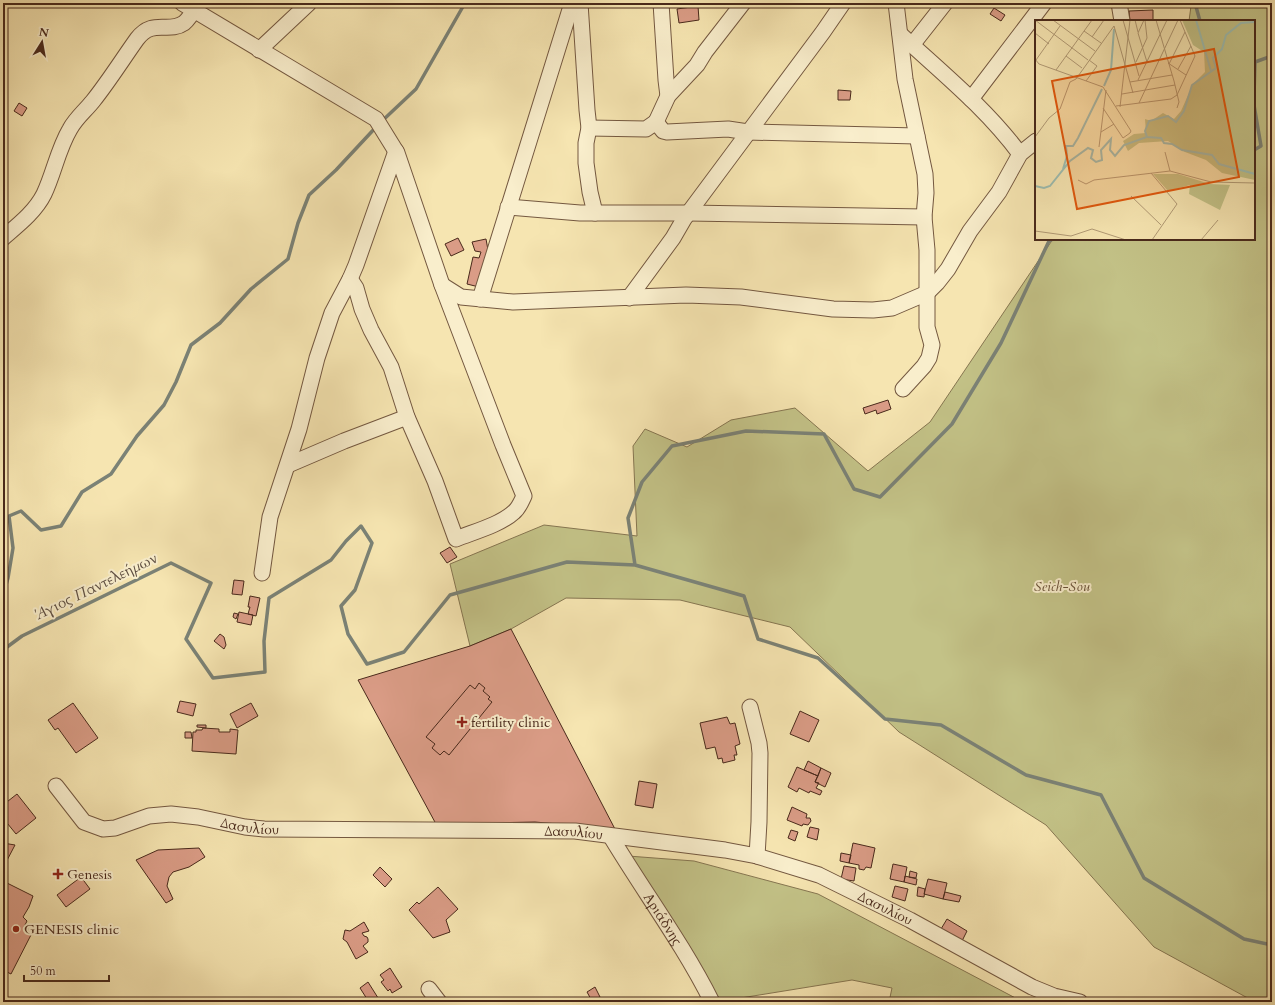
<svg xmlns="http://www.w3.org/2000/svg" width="1275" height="1005" viewBox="0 0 1275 1005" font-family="Cardo,serif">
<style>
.green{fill:#c3c287;stroke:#867651}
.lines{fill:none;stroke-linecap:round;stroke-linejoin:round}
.stream{stroke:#7b8276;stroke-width:3.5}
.building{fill:#da9c86;stroke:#49291b}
.minor-casing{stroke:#745840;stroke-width:17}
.minor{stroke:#f9eecc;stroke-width:15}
.poi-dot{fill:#8f2418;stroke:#f9eecc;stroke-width:1.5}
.labels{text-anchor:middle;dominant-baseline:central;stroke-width:4;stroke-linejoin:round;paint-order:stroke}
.park-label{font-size:14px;font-style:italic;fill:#684f36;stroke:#f9eecc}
.poi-label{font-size:14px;fill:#49291b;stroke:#f9eecc;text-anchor:start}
.street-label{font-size:14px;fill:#49291b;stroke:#f9eecc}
.water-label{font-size:15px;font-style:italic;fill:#5e4e41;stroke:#f9eecc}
.inset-river{fill:none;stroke:#9dbeb2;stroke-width:2}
.inset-road{fill:none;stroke:#b19a75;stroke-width:1}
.view{fill:#e0570d;fill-opacity:0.15;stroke:#e0570d;stroke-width:2}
.inset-edge{fill:none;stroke:#49291b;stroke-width:2}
</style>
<rect width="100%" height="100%" fill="#f6e5b1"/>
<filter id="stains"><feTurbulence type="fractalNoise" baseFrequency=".005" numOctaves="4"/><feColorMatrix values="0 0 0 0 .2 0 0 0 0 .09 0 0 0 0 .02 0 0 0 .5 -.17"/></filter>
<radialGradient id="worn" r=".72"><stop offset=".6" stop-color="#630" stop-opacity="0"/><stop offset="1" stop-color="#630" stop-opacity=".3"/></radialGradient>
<path class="green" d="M1188,3H1272V1002H1255L1154,947L1046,825L899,732L790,627L680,600L566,598L511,629L470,646L450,564L544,525L637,536L633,446L645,429L687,447L731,420L795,408L868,471L930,422L1053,239H1254V21H1189L1191,6Z
M628,856L694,861L818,894L1023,1002H889L892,988L852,980L716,1002Z"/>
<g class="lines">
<path class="stream" d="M1195,3L1200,21
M1254,95L1255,62L1272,56
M1254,105L1261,146L1254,150
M382,121L416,89L465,3
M635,565L744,596L758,639L818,658L885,719L941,725L1026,775L1101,795L1144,878L1244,939L1272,945
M3,595L8,578L13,548L9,516L21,511L41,530L61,526L82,492L111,474L137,436L164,405L176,382L191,345L220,323L251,289L288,259L298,223L309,195L336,170L377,126
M3,650L22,636L171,563L211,583L186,639L213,678L265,672L264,641L269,598L331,560L346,541L361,526L372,543L355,590L341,606L348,634L367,664L404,652L450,595L567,562L635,565L628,518L642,482L672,446L746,431L824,434L854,489L880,497L952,424L1001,343L1049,241L1053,239"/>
</g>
<path class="building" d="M698,6L699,20L679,23L677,9Z
M994,8L1005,15L1001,21L990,14Z
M1153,10V21H1130L1129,11Z
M838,90L851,91L850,100H838Z
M19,103L27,108L22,116L14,111Z
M458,238L464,250L451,256L445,244Z
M486,239L488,250L479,287L467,284L473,257L479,258L481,252L475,251L472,242Z
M888,400L891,409L877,414L876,410L865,414L863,408Z
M450,547L457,557L447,563L440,553Z
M234,580L244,581L242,595L232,594Z
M250,596L260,598L256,616L248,614L250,607H248Z
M239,612L253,615L251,625L237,622Z
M234,613L238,614L236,619L233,617Z
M511,629L616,831L569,825L535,822L436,824L358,680L470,646Z
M220,634L224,637L226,645L224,649L214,641Z
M479,683L485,688L483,691L490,697L488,699L492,702L449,755L444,751L440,755L432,748L435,744L426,737L470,685L475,689Z
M180,701L196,704L193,716L177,712Z
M73,703L98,738L76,753L58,728L55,730L48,720Z
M251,703L258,716L237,728L230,714Z
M800,711L819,720L809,742L790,734Z
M727,717L730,724L735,723L740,744L735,746L737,755H734L735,760L723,763L722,758L718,759L715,747L706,749L700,723Z
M197,725H206V728L197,727Z
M203,728L219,729V732H230V729L238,730L236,754L192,751L193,732H196V730H202Z
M185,732H191L192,738H185Z
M808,761L821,768L818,776L804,770Z
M797,767L818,776L815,782L819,783L816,788L822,791L820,795L810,791L809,793L799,788L797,792L788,787Z
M821,768L831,773L825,787L815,782Z
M639,781L657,784L653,808L635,805Z
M17,794L36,818L16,834L3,818V805Z
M792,807L807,814L806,818H810L811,821L808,825L803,824L802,826L787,820Z
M810,827L819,829L817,840L807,837Z
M791,830L798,832L795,841L788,838Z
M3,843L15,845L3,868Z
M853,843L875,848L871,868L866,867L864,870L859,869V865L849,863Z
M199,848L205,857L189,867L173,872L169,877L167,886L173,899L166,903L136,860L158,850Z
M841,853L851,855L849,863L840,861Z
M893,864L907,867L904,882L890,879Z
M844,866L856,868L854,881L841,879Z
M380,867L392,879L385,887L373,875Z
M910,871L917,873L916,878L909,877Z
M905,876L917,879L916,885L904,882Z
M81,877L90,889L66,907L57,895Z
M928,879L947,883L943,899L924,894Z
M3,881L33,896L29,907L23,917L27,921L24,927L33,931L11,974L3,970Z
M895,886L908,889L905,901L892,897Z
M438,887L458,909L446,920L450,932L433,938L409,910L417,902L419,904Z
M918,887L925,889L924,897L917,896Z
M945,892L961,896L959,902L943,899Z
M947,919L967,931L962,941L941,929Z
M364,922L369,931L362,933L364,936L367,937L368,939V942L363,946L368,952L356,959L347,942L343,939L345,930L350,931Z
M390,968L402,987L392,993L390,989L388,991L381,982L384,980L380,975Z
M368,982L380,1001L379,1002H362L367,999L360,988Z
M595,987L600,997L592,1001L587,992Z"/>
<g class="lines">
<g class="minor-casing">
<g id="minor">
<path d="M182,3L376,119L397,153L442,285L503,445L524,496C521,502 519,508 514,512C500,525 473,532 456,539L435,481L407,417L391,367L371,330L362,309L356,288L350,279"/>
<path d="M580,3L587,110L589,128L586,143V163L590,192L595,213"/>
<path d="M661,3L666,80L668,96"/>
<path d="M896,3L905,79L925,174L926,193L924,217L927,250V327L932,345L929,358L924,366L903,389"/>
<path d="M1119,3L1122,21"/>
<path d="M900,34C941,72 986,108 1020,154"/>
<path d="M912,45L945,3"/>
<path d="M259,50L309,3"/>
<path d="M971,99L1044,3"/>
<path d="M656,122L668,96L697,65L705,52L743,3"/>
<path d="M589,128L646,129L656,122L663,131L667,132L728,129L748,132L917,136"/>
<path d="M508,207L580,213H688L924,217"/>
<path d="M3,238C18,225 35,212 44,194C54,173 58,149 70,129C76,118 85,111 93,101C109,81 122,60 137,39C153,18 168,34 184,23C190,18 194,10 198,3"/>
<path d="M442,285L461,297L513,302L686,295L741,297L833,309L873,310L892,308L927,293L937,283L948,269L970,231L999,192L1020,154L1036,141"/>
<path d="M629,298L673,238L684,219L823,32L843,3"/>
<path d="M480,299L572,3"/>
<path d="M288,465L344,441L407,417"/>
<path d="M262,573L270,517L299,429L317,358L332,313L350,279L356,265L396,151"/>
<path d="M750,707L759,743L760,753L759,822L757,856"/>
<path id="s1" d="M56,786L84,822L103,829L115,828L149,816L171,814L198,817L245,827L264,829L575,831L725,850L757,856L819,875L910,920L1032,987L1054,996L1080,1002"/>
<path id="s2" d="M611,837C644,892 683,944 712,1002"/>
<path d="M429,989L439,1002"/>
</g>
</g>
<use href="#minor" class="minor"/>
</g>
<g class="poi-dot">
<path d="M460 716h4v4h4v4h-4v4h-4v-4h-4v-4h4z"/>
<path d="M56 868h4v4h4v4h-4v4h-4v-4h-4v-4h4z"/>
<circle cx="16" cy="929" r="4"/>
</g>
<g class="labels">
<g class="park-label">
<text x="1062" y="586">Seich-Sou</text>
</g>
<g class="poi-label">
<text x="471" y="722">fertility clinic</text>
<text x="67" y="874">Genesis</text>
<text x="24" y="929">GENESIS clinic</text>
</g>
<g class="street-label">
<text stroke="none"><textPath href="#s1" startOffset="216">Δασυλίου</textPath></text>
<text stroke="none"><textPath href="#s1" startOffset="540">Δασυλίου</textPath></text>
<text stroke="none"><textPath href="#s1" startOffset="864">Δασυλίου</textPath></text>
<text stroke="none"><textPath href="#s2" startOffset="97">Αριάδνης</textPath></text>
</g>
<g class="water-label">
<text transform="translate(96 586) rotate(-26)">Άγιος Παντελεήμων</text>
</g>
</g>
<g transform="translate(1035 20)">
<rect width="220" height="220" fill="#f6e5b1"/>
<path d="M147,0H220V160L187,153L171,140L150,132L133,121L104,123L93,131L88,121L99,114L111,113L110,99L116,101L128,93L139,99L146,91L158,64L170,52L169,32L158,25ZM118,154H143L175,164L195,165L185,190L154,174L155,165L133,171Z" fill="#c3c287"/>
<path class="inset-river" d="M161,0L176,51M69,66L76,50L79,9M112,117L126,118L129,123L137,124L147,130L177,135L184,144L220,154M28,149L32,136L31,126H38L43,118L67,69M0,166L9,168L15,166L35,141L53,128L58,130L56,138L61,142L67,140L66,130L76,119L75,130L80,136L89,125L112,117L110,111L114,101L133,96L141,102L149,91L157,65L181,48L178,38L187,29L191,15L206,3L218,2V0"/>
<path class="inset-road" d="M0,0L53,40M18,0L60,31M88,0L104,56M100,0L103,12M109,0L103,13L112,42M121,0L139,61L144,82L142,88M49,11L66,23M0,13L14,24M57,17L69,0M31,36L47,48M0,39L4,44L68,67L96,111L95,113L88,118L68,88M1,40L25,6M101,42L112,18L110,0M133,43L151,55M134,44L150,12M143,49L156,26M21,50L57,0M103,60L132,0M51,61L62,46L54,40M95,62L137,55M87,74L140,65M104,83L143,0M81,86L136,79L142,75L160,36L145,0M85,87L95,0M66,112L79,104M0,117L14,98L25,89L35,62L41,59L79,6L98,73M64,127L71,70M130,132L135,151M116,153L142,184L117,220M43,160L51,164L59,160L135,151L176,162L220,163M96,176L126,205M0,211L36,216L57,209L91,220M166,220L183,200"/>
<path class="view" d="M179,29L204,157L42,189L17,61Z"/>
<rect width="220" height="220" class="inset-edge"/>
</g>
<rect width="1275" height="1005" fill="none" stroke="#f6e5b1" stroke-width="16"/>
<rect x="4" y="4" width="1267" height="997" fill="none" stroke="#49291b" stroke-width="2"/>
<rect x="8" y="8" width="1259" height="989" fill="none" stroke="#49291b"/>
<g transform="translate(42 42) rotate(11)" stroke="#f9eecc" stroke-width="3" paint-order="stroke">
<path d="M0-3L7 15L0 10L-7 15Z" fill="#49291b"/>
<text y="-6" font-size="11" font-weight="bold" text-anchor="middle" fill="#49291b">N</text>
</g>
<path d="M24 975v6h85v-6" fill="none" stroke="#49291b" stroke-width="2"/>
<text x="30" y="975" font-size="12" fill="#49291b" stroke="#f9eecc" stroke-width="3" paint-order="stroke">50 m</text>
<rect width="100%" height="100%" filter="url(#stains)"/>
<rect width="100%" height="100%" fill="url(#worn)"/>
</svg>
